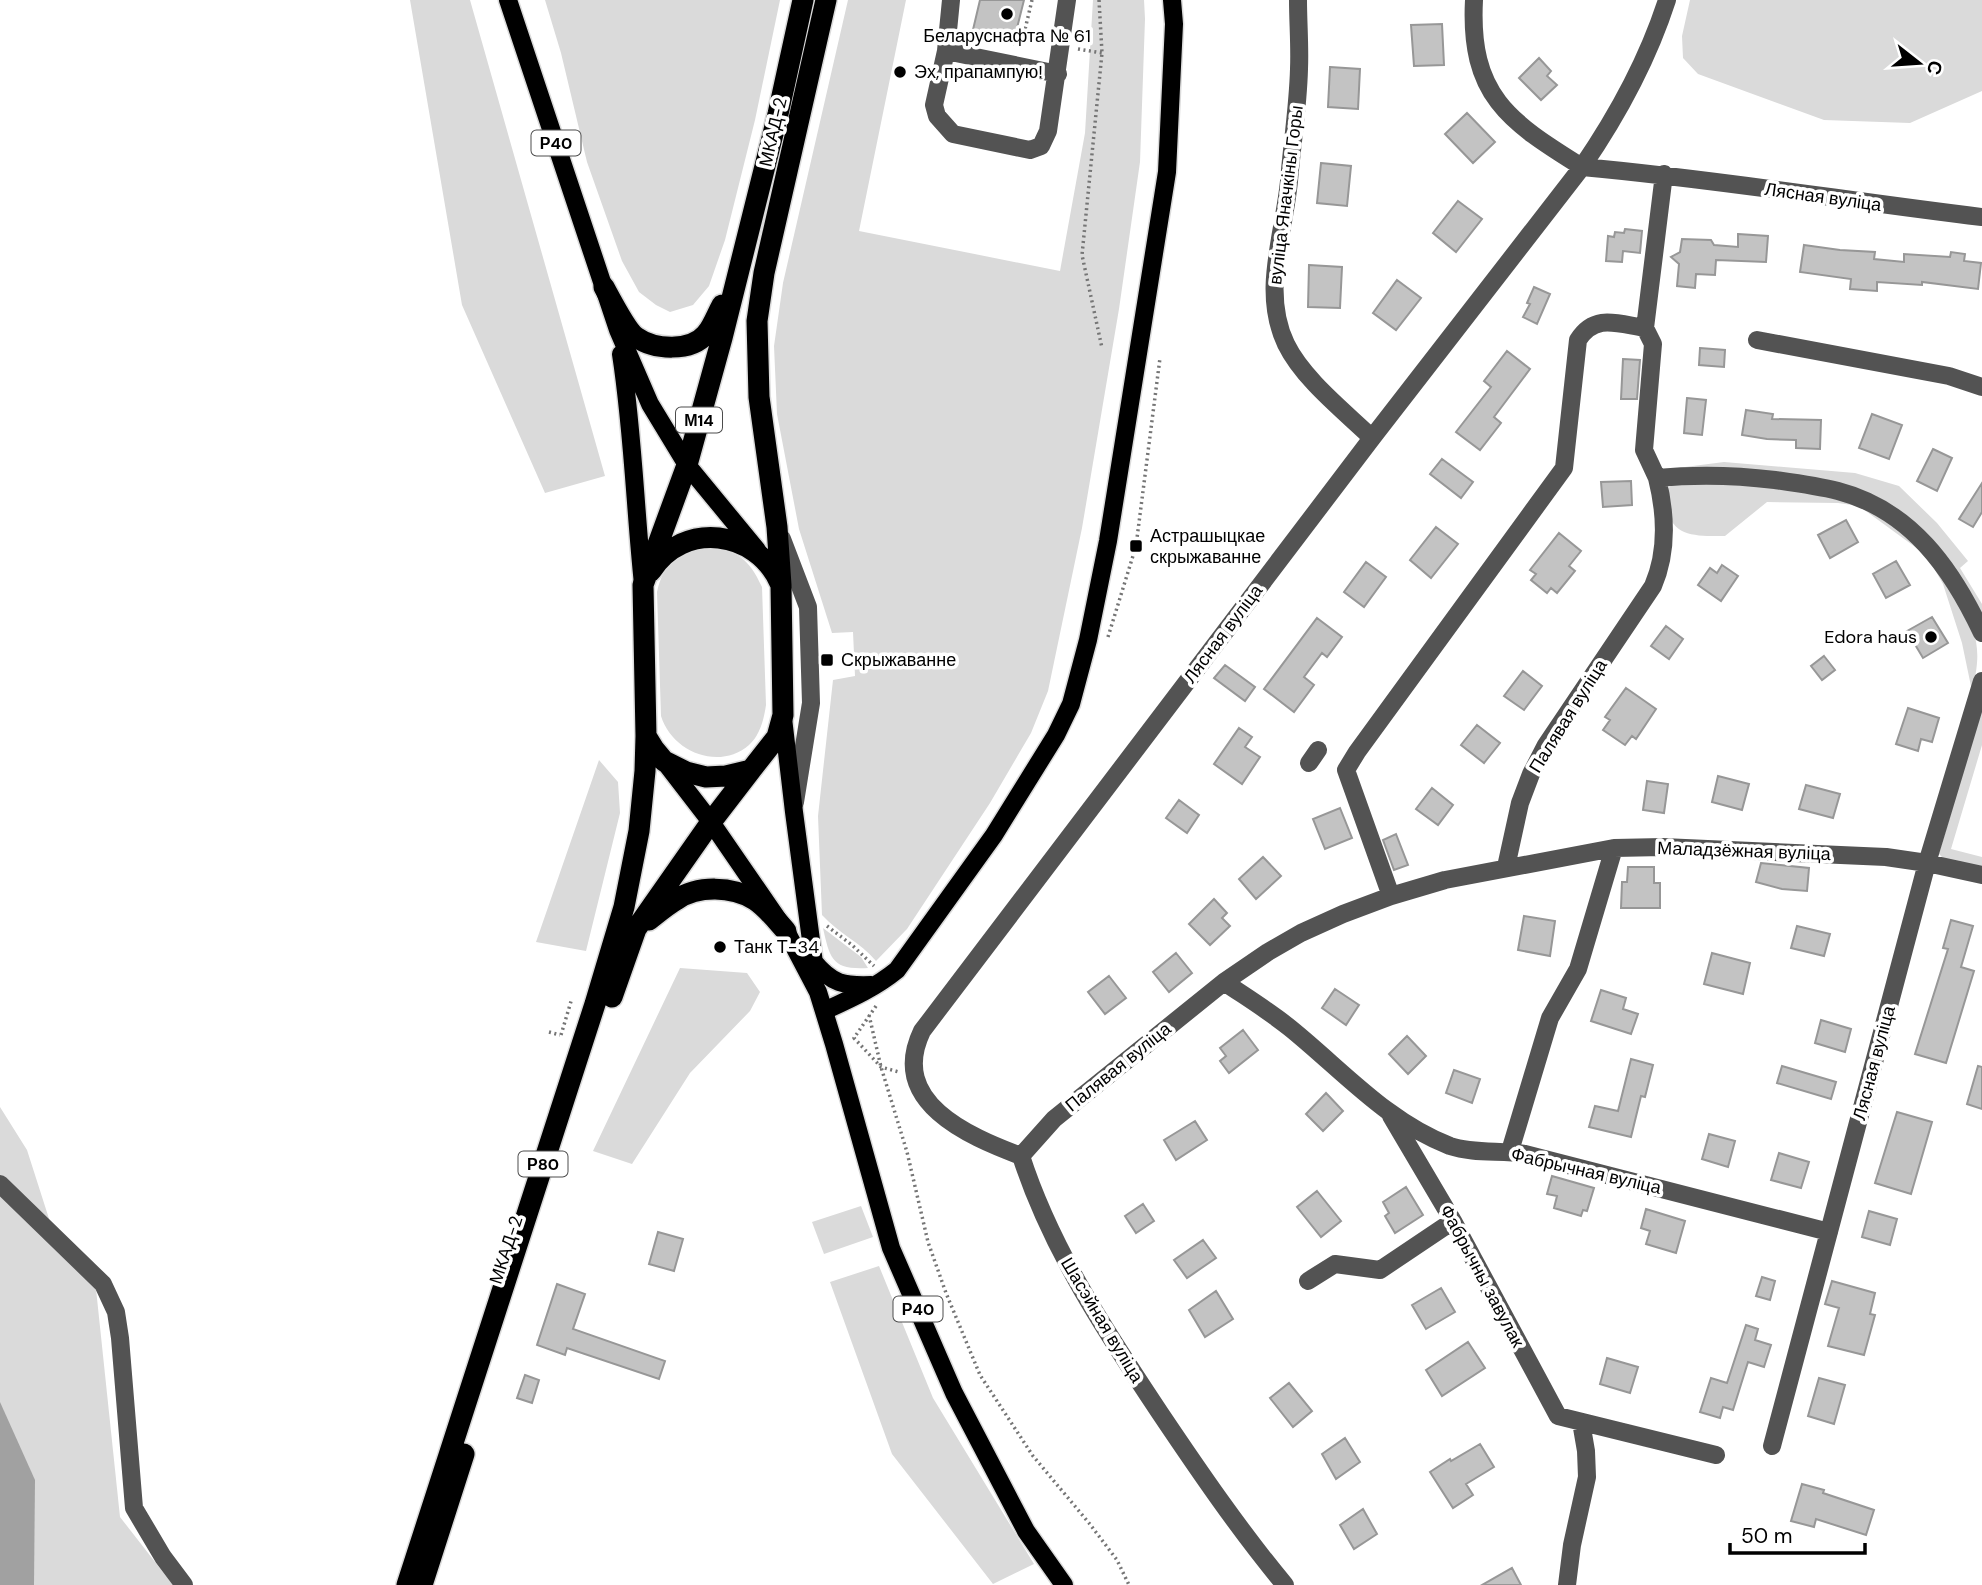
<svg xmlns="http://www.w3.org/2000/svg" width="1982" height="1585" viewBox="0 0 1982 1585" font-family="'DM Sans',sans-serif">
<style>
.green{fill:#dadada}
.water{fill:#a1a1a1}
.building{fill:#c3c3c3;stroke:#979797;stroke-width:2}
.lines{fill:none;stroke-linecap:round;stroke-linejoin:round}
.major-casing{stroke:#dbdbdb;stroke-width:21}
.highway-casing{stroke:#dbdbdb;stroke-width:24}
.path{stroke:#757575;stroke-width:3.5;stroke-dasharray:2 3.5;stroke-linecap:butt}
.minor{stroke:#535353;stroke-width:18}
.major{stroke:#000;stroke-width:18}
.highway{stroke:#000;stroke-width:21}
.poi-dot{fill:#000;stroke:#fff;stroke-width:2.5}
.labels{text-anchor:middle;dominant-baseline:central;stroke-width:7;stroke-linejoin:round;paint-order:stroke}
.shield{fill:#fff;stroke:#4c4c4c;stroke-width:2}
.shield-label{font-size:16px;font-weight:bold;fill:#000}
.poi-label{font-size:18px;fill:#000;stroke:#fff;text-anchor:start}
.street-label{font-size:18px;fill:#000;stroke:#fff}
</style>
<rect width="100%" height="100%" fill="#fff"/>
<path class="green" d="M410,0H470L605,476L545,493L462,305Z
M545,0H780L755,120L725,240L709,286L693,305L670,312L656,305L639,292L622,261L587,162L561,53Z
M848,0H906L859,231L1060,271L1085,133L1093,0H1144L1145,19L1140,162L1119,309L1082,528L1048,691L1031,733L990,803L907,929L876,961C860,942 838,933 822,915L818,816L833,680L855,676L853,632L832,633L799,529L777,414L774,346L783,283Z
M1690,0H1982V91L1910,123L1824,120L1698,74L1683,58L1682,36Z
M1724,462L1855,473L1899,486L1937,523L1968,561L1960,568L1982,604V617L1893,508L1727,468L1685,467Z
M1711,483C1816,486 1905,498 1959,599C1978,635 1982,651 1972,691L1962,643L1943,584L1931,563L1922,552L1859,506L1838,503L1767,502L1725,536C1696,536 1669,538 1667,503C1666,494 1666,488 1674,484Z
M707,546C738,552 748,557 762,587L766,705C764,719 760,735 749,745C719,771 672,752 661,716L657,592C664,561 678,555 707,546Z
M1982,706V745L1951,849L1982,857V869L1943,858L1939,854Z
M599,760L618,782L620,813L586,951L536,942Z
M823,928L861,957L868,968C832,970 830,959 823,928Z
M680,968L747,973L760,992L750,1011L690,1073L632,1164L593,1151Z
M0,1107L27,1150L60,1253L96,1289L120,1517L173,1585H0Z
M861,1206L873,1237L824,1254L812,1222Z
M879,1266L933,1398L1034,1564L993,1584L892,1454L830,1282Z"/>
<path class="water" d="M0,1402L35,1480L34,1585H0Z"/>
<path class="building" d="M980,0H1024L1013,44L972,34Z
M1442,24L1444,65L1414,66L1411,25Z
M1539,58L1551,71L1547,76L1557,85L1541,100L1519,78Z
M1330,67L1360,69L1358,109L1328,107Z
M1467,113L1495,142L1473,163L1445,134Z
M1321,163L1351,166L1347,206L1317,203Z
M1458,201L1482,219L1456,252L1433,233Z
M1625,229L1642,231L1640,253L1623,251L1622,262L1606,261L1608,236L1614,237L1615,232L1624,233Z
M1738,234L1768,236L1766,262L1716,260L1715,275L1696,274L1695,288L1677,286L1679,264L1671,257L1680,252L1682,239L1711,240L1714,245L1738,247Z
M1804,245L1840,250L1875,252L1874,259L1904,262V254L1950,257L1951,252L1965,254L1964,261L1981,263L1978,289L1922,282V285L1877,282V291L1850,289L1851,279L1800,272Z
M1309,265L1342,267L1340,308L1308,307Z
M1397,280L1421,298L1396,330L1373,313Z
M1534,287L1550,294L1537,324L1523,317L1530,304L1527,303Z
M1700,348L1725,350L1724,367L1699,365Z
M1507,351L1530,369L1494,417L1501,423L1480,450L1456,432L1491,387L1484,381Z
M1623,359L1640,360L1637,399H1621Z
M1687,398L1706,400L1702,435L1684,433Z
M1746,410L1773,414L1772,419L1821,420L1820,449L1796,448V440L1767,439L1742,435Z
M1872,414L1902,425L1889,459L1859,448Z
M1933,449L1952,458L1937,491L1917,481Z
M1442,459L1473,482L1461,498L1430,474Z
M1631,481L1632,505L1603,507L1601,482Z
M1982,483V512L1973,527L1959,519Z
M1846,520L1858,542L1830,558L1818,535Z
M1436,527L1458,544L1431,578L1410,560Z
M1559,533L1581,551L1569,566L1575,571L1557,593L1551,588L1547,593L1531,580L1536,574L1530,570Z
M1896,561L1910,585L1886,598L1873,574Z
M1366,562L1386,577L1364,607L1344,592Z
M1722,565L1738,576L1721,601L1698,585L1710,568L1717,573Z
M1932,617L1948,643L1923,658L1907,631Z
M1317,618L1342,637L1327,657L1322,653L1304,677L1314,685L1294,712L1264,689Z
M1666,626L1683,639L1669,659L1651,646Z
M1824,656L1835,670L1822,680L1811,666Z
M1225,665L1255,687L1245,701L1214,678Z
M1523,671L1542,686L1524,710L1504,696Z
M1626,688L1656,709L1636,739L1632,736L1625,745L1603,730L1610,720L1605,717Z
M1908,708L1939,718L1932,742L1921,739L1918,751L1896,744Z
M1477,725L1500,743L1484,763L1461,745Z
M1239,728L1252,737L1245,747L1260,757L1242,784L1214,764Z
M1718,776L1749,784L1742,810L1712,802Z
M1647,781L1668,784L1664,813L1643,810Z
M1806,785L1840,794L1833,818L1799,809Z
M1432,788L1453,805L1438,825L1416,809Z
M1179,800L1199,815L1187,833L1166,818Z
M1340,808L1352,838L1325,849L1313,819Z
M1396,834L1408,865L1394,870L1383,840Z
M1263,857L1281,876L1256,899L1239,879Z
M1761,863L1809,868L1807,891L1782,889L1756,882Z
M1628,867H1654V883H1660V908H1621L1622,882H1627Z
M1214,899L1227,913L1222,918L1230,926L1210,945L1189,924Z
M1524,916L1555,921L1550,956L1518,950Z
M1951,920L1973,926L1961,967L1974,971L1946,1063L1915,1054L1948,949L1943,948Z
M1797,926L1830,934L1824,956L1791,948Z
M1176,953L1192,973L1169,992L1153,972Z
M1712,953L1750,963L1743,994L1704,984Z
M1109,976L1126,998L1105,1014L1088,992Z
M1335,989L1359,1005L1346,1025L1322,1008Z
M1601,990L1626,998L1623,1009L1638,1014L1631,1034L1591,1021Z
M1821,1020L1851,1029L1845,1052L1815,1043Z
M1243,1030L1258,1050L1229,1073L1220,1061L1226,1056L1220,1048Z
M1407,1036L1426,1056L1408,1074L1389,1054Z
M1631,1059L1653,1065L1645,1097L1641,1096L1631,1137L1589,1127L1595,1106L1618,1111Z
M1782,1066L1836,1082L1831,1099L1777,1083Z
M1978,1066L1982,1067V1109L1967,1104Z
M1454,1070L1480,1079L1472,1103L1446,1093Z
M1326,1093L1343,1111L1323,1131L1306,1114Z
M1897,1112L1932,1122L1911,1194L1875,1183Z
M1195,1121L1207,1140L1176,1160L1164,1140Z
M1709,1134L1735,1141L1728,1167L1702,1159Z
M1779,1153L1809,1162L1801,1188L1771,1180Z
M1552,1176L1594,1188L1587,1211L1583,1210L1581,1216L1554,1208L1557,1196L1547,1194Z
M1406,1187L1423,1215L1395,1233L1385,1216L1389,1213L1383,1202Z
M1317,1191L1341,1221L1321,1237L1297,1207Z
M1143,1204L1154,1221L1136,1233L1125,1216Z
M1646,1209L1685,1221L1676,1253L1646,1244L1650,1231L1641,1228Z
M1869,1211L1897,1219L1890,1245L1862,1237Z
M658,1232L683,1239L674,1271L649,1264Z
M1203,1240L1216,1258L1187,1278L1174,1260Z
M1762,1277L1775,1281L1770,1300L1756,1296Z
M1832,1281L1875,1293L1870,1314L1875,1315L1864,1355L1828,1346L1839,1308L1825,1304Z
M557,1284L585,1294L573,1329L665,1361L659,1379L567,1348L565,1355L537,1345Z
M1441,1288L1455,1312L1426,1329L1412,1305Z
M1216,1291L1233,1319L1205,1337L1189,1310Z
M1746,1325L1758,1329L1755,1340L1771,1345L1764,1367L1748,1362L1733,1410L1723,1407L1720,1418L1700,1412L1711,1378L1727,1383Z
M1468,1342L1485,1368L1442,1396L1426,1370Z
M1607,1358L1638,1367L1630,1393L1600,1384Z
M525,1375L539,1380L532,1403L517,1398Z
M1819,1378L1845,1385L1834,1424L1808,1416Z
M1289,1383L1312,1411L1293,1427L1270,1398Z
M1345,1438L1360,1462L1336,1479L1322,1454Z
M1480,1444L1494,1467L1466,1484L1473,1495L1453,1508L1430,1472L1450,1459L1451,1461Z
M1802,1484L1824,1490L1823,1493L1874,1510L1866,1535L1816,1519L1814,1527L1791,1521Z
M1363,1509L1377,1534L1354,1549L1340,1525Z
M1512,1568L1521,1585H1482Z"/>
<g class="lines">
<g class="major-casing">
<path id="major" d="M508,0L618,330L650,404L687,465L757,550
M621,354C633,431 635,508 643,584
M783,718L794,812L816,978
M664,761L711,822L786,931L818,992L834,1044L891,1248L954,1393L1026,1531L1064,1585
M814,962C832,984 844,986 871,985
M824,1011C850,999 875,988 897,970L994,835L1056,735L1071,704L1088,640L1108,541L1167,172L1174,24L1172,0"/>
</g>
<g class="highway-casing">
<path id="highway" d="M604,287C610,298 627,331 636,337C654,350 691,352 706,334C713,326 717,314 722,305
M651,571C683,520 757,530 780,583
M646,736L654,749L664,761L686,772L706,777L726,776L751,770L777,737L783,715L781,585L777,527L759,397L757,321L764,273L826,0
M649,920C658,913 666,906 676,900C698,885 732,886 755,900C767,908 776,920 786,931
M612,997L636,929L711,822L751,770
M407,1585L595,1004L624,907L639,831L645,771L646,736L643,585L687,465L722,338L778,114L803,0
M422,1585L464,1454"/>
</g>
<path class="path" d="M1032,0L1023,38L1044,43
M1099,0L1102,53L1082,255L1102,348
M1078,49L1102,53
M1108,637L1136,546L1160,358
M827,926L852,945L874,966
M876,1006L854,1038L881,1067L899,1072
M869,1015L881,1067L907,1152L928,1242L946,1293L980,1375L1033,1456L1089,1523L1117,1560L1129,1585
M549,1032L560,1035
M561,1035L572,998"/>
<path class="minor" d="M951,0L946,51L934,105L937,116L953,134L1030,150L1041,146L1048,131L1067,0
M1298,0C1298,23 1300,46 1299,69C1298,107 1292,144 1289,181C1284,235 1261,292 1286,344C1303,379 1344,411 1372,438
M1474,0C1469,95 1508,121 1582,167C1617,116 1648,59 1667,0
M946,51L1058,74
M1757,340L1949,376L1982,387
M1657,478L1644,450L1653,344L1645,328L1664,174
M782,539L808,607L811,703L795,802
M1309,763L1318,750
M1506,867L1520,803L1531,774L1546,745L1653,586C1668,551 1666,514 1657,478C1698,474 1735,475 1775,480C1796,483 1818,486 1838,491C1911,510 1952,569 1982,633
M1391,896L1346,770L1357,752L1564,468L1578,340C1595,313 1618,324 1645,328
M1224,982C1246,997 1269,1011 1290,1028C1342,1070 1387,1122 1450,1146C1474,1154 1501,1150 1525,1154L1829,1232
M1391,1116L1453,1221L1558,1416L1716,1455
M1510,1151L1550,1018L1578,969L1614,848
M1021,1156L1054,1119L1224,982L1268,952L1301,933L1343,914L1391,896L1445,880L1614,848L1663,847L1886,857L1927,863L1982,875
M0,1184L103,1284L116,1312L120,1338L134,1508L163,1557L184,1585
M1308,1281L1335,1264L1380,1270L1453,1221
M1772,1446L1927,863L1982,681
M1285,1585C1240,1531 1199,1471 1160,1413C1106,1332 1051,1249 1021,1156C968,1136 888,1102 922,1031L1372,438L1582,167C1716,179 1849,201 1982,217
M1567,1585L1572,1545L1587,1477L1586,1451L1581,1422"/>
<use href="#major" class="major"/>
<use href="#highway" class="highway"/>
</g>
<g class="poi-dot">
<circle cx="1007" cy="14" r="7"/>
<circle cx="900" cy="72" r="7"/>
<rect x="1129" y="539" width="14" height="14" rx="3.5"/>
<circle cx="1931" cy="637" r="7"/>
<rect x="820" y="653" width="14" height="14" rx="3.5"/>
<circle cx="720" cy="947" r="7"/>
</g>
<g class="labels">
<g class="shield">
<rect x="531.5" y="130.5" width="49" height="25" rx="5"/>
<rect x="676" y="407.5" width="46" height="25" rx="5"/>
<rect x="518.5" y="1151.5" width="49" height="25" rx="5"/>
<rect x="893.5" y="1296.5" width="49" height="25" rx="5"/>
</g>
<g class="shield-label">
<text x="556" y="143">Р40</text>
<text x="699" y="420">М14</text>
<text x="543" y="1164">Р80</text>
<text x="918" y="1309">Р40</text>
</g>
<g class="poi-label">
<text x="1007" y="36" text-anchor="middle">Беларуснафта № 61</text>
<text x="914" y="72">Эх, прапампую!</text>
<text x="1150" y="536">Астрашыцкае<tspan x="1150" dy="21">скрыжаванне</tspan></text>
<text x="1917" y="637" text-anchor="end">Edora haus</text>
<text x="841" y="660">Скрыжаванне</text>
<text x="734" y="947">Танк Т-34</text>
</g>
<g class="street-label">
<text transform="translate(773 132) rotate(-77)">МКАД-2</text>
<text transform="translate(1286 195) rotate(-83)">вуліца Яначкіны Горы</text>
<text transform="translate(1823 197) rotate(8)">Лясная вуліца</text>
<text transform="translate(1223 634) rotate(-53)">Лясная вуліца</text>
<text transform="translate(1568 716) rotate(-58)">Палявая вуліца</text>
<text transform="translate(1744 851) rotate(2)">Маладзёжная вуліца</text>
<text transform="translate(1874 1063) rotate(-75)">Лясная вуліца</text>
<text transform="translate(1118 1067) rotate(-39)">Палявая вуліца</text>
<text transform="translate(1586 1171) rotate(13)">Фабрычная вуліца</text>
<text transform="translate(506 1250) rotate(-72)">МКАД-2</text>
<text transform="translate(1482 1276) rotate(62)">Фабрычны завулак</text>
<text transform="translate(1102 1320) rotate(59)">Шасэйная вуліца</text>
</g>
</g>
<g transform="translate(1919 63) rotate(107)" stroke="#ffffff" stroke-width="5" paint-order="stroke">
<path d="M0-5L12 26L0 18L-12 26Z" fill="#000000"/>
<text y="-10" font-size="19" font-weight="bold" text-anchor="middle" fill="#000000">С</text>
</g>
<path d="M1730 1543v10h135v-10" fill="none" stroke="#000000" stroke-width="3.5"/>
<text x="1741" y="1543" font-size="21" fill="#000000" stroke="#ffffff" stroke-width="5" paint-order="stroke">50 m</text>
</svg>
